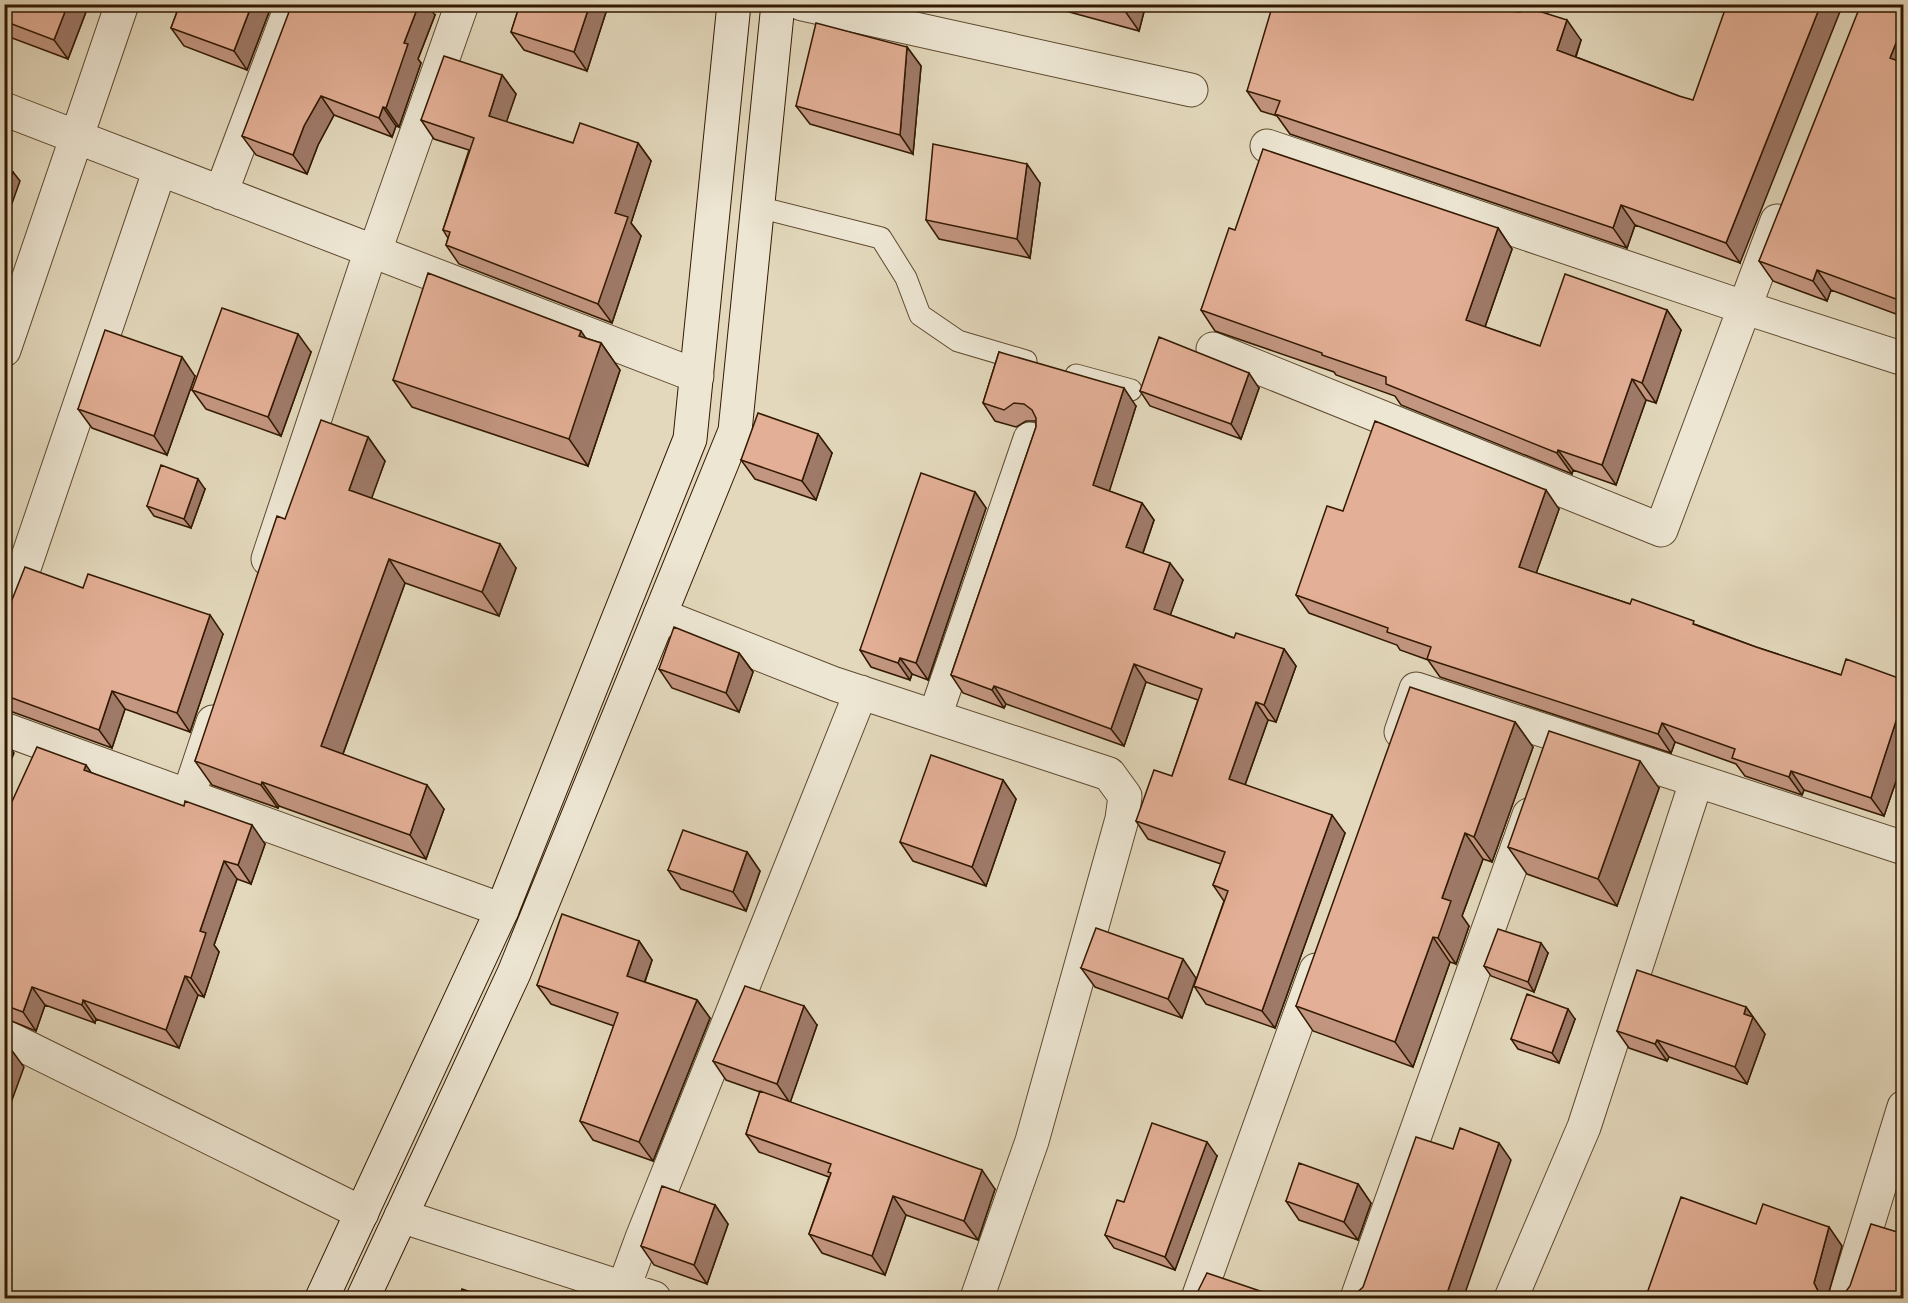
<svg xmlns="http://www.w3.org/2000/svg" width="1908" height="1303" viewBox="0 0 1908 1303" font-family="'IM FELL English',serif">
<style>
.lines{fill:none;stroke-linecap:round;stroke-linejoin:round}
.lane-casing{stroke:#5e492f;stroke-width:23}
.street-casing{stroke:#5e492f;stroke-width:35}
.secondary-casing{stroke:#321900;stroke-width:35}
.lane{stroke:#ede6d3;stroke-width:21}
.street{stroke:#ede6d3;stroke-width:33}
.secondary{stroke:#ede6d3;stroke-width:33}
.wall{fill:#c39681;stroke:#321900;stroke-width:1.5}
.shaded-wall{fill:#9f7a69;stroke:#321900;stroke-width:1.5}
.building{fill:#e3af96;stroke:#321900;stroke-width:1.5}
</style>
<rect width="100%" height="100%" fill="#e3d8bc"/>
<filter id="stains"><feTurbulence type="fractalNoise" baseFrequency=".00333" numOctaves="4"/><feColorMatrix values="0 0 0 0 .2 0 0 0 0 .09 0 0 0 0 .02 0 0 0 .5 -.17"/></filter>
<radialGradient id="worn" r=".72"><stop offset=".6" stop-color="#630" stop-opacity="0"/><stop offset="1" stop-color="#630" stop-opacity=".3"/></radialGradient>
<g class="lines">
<g class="lane-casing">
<path id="lane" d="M758,207L881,238L906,278L920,315L958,341L1026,361
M1076,375L1131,390"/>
</g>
<g class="street-casing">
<path id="street" d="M802,4L1191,90
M1508,4L1531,14
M4,109L697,376
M1267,146L1743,307L1904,359
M221,193L292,4
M1213,349L1661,530L1777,221
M4,350L122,4
M268,559L371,250L376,248L462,4
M660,615L835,684L1109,774L1125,796L1122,819L1032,1141L977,1298
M4,627L160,169
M935,716L1030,439
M4,729L502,910
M1401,732L1416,689L1904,848
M189,794L213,722
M4,1036L362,1213
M401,1216L654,1298
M620,1298L642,1238L861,692
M1198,1298L1316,970
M1357,1298L1529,815
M1511,1298L1584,1127L1696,782
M1845,1298L1904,1107"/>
</g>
<g class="secondary-casing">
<path id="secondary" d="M322,1298L502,910L690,439L734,4
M363,1298L514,973L735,431L778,4"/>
</g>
<use href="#lane" class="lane"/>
<use href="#street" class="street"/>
<use href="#secondary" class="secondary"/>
</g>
<path class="wall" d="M4,4H89L68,59L4,35Z
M180,4H272L247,70L184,46L171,28Z
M520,4H601L606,12L587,71L524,50L511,32Z
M1040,4H1146L1139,31Z
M1904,4V317L1831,290L1827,301L1773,281L1759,261Z
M435,15L418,59L421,63L399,127L396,126L392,137L334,115L318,145L307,174L256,155L242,136Z
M1581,40L1576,57L1679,96L1740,263L1635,225L1627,248L1290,134L1277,116L1261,111L1247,91Z
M907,47L921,66L913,154L810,124L796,106Z
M502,75L516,94L506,122L573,143H638L651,161L631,223L641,236L612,323L459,264L446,245L448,238L443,230L469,150L434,139L421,120Z
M1040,183L1030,258L939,239L926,220Z
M1498,228L1512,249L1485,327L1540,346L1667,310L1681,330L1656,403L1646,400L1616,485L1573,470L1572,474L1401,405L1395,396L1336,375L1334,372L1215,331L1201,310L1235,230Z
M585,338L601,343L620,370L588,466L412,407L393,380Z
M311,352L281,436L206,409L192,390Z
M999,352L1136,406L1109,491L1142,503L1154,520L1143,553L1183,580L1170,615L1234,638L1284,649L1296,666L1276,722L1268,720L1245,785L1345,833L1275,1028L1206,1004L1194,986L1224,901L1213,885L1221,864L1148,839L1136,821L1172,776L1198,700L1146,682L1124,746L1006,704L1004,708L963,693L951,675L1036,427V421H1026L1016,427L995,421L983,403Z
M195,376L167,455L92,428L78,409Z
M1259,388L1241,439L1150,406L1140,391Z
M368,437L385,461L371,498L516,568L499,616L405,583L343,754L444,809L426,859L279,806L278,808L212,785L195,761L285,519Z
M832,453L816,500L755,479L741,460Z
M205,489L191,528L154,516L147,506Z
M975,492L986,508L928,680L912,674L910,680L871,667L860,650Z
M1559,509L1536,573L1630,604L1697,625L1756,647L1841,675L1904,680V758L1884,816L1804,790L1802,795L1745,776L1736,764L1675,742L1671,753L1440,677L1428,660L1400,650L1397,645L1309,613L1296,595L1343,511Z
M83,588L223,634L190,732L125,709L112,748L10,711H4V620Z
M739,653L753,672L739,712L672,688L659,669Z
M1515,722L1533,747L1492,862L1483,859L1462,916L1469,926L1456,964L1450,962L1413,1067L1313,1031L1296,1006Z
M92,773L265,844L251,884L237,879L214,945L219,952L204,997L198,995L179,1048L96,1019L95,1023L45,1005L36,1031L4,1018V819Z
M1003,780L1016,799L986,886L913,861L900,842Z
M1659,788L1617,906L1527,874L1508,847Z
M747,852L760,871L746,911L681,889L668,870Z
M639,941L652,960L645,982L697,1000L710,1018L653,1161L593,1140L580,1121L614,1026L551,1004L537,985Z
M1548,953L1534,992L1491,976L1484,966Z
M1081,968L1196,978L1182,1018L1095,987Z
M1746,1007L1765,1034L1747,1084L1669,1057L1667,1061L1629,1048L1617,1031Z
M1575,1019L1559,1063L1518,1049L1511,1039Z
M817,1025L790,1102L995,1189L978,1240L906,1215L885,1275L822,1253L809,1234L829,1177L759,1152L746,1134L760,1092L726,1080L713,1061Z
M1217,1156L1175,1270L1114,1248L1105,1235L1124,1202Z
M1358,1184L1371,1203L1358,1240L1299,1220L1286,1201Z
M715,1205L728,1224L707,1284L654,1265L641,1246Z"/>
<path class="shaded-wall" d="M68,4H89L68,59L54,40Z
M252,4H272L247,70L234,51Z
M419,4H427L435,15L418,59L421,63L399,127L386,108L404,43Z
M590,4H601L606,12L587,71L574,52Z
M1120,4H1146L1139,31Z
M1821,4H1843L1740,263L1726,243Z
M1567,20L1581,40L1571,70L1557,50Z
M1904,23V77L1890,58Z
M907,47L921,66L913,154L900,135Z
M502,75L516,94L502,135L489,116Z
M321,96L334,115L318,145L307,174L293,155L304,126Z
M383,107L396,126L392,137L379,118Z
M638,143L651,161L631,223L641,236L612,323L598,304L615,213Z
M1027,164L1040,183L1030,258L1017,239Z
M13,172L20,181L5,223L4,195Z
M1621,205L1635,225L1627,248L1613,228Z
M1498,228L1512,249L1480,341L1466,320Z
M1817,270L1831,290L1827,301L1813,281Z
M1667,310L1681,330L1656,403L1642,383Z
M581,331L597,355L601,343L620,370L588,466L569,439L579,336Z
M298,334L311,352L281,436L268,417Z
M182,357L195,376L167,455L154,436Z
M1249,373L1259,388L1241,439L1231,424Z
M1632,379L1646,400L1616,485L1602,465Z
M1124,388L1136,406L1106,502L1093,485Z
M818,434L832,453L816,500L802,481Z
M368,437L385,461L366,514L349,490Z
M1558,450L1573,470L1572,474L1557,453Z
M198,479L205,489L191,528L184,519Z
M1546,490L1559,509L1532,585L1519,567Z
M975,492L986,508L928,680L916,663Z
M1142,503L1154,520L1139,564L1126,547Z
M500,544L516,568L499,616L482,592Z
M389,559L405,583L337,770L321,746Z
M1170,563L1183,580L1166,627L1154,609Z
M210,615L223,634L190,732L177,713Z
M1284,649L1296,666L1276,722L1264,705Z
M739,653L753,672L739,712L726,693Z
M900,658L912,674L910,680L898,663Z
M1134,664L1146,682L1124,746L1111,729Z
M994,686L1006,704L1004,708L992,690Z
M112,691L125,709L112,748L99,730Z
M1256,702L1268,720L1241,796L1229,779Z
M1898,715L1904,722V758L1884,816L1871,798Z
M1515,722L1533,747L1492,862L1474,837Z
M1662,723L1675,742L1671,753L1658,734Z
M4,739L14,753L4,777Z
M1640,761L1659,788L1617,906L1598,879Z
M86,765L99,784L84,770Z
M1791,771L1804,790L1802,795L1789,777Z
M1003,780L1016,799L986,886L972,867Z
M262,782L279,806L278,808L261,785Z
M427,785L444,809L426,859L410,835Z
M1332,815L1345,833L1275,1028L1262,1011Z
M252,825L265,844L251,884L238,865Z
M1465,833L1483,859L1462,916L1469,926L1456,964L1438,938L1442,898Z
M747,852L760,871L746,911L733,892Z
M224,861L237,879L214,945L219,952L204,997L191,978L200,931Z
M1433,937L1450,962L1413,1067L1395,1042Z
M639,941L652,960L640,995L627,976Z
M1541,943L1548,953L1534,992L1528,982Z
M1183,959L1196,978L1182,1018L1168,999Z
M185,976L198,995L179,1048L166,1030Z
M32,987L45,1005L36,1031L23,1012Z
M83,1000L96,1019L95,1023L82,1005Z
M697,1000L710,1018L653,1161L639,1142Z
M804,1006L817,1025L790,1103L777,1084Z
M1746,1007L1765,1034L1747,1084L1735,1067L1744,1014Z
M1568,1009L1575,1019L1559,1063L1552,1053Z
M1657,1040L1669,1057L1667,1061L1655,1044Z
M10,1048L24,1067L4,1122V1065Z
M1207,1142L1217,1156L1175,1270L1165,1257Z
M1499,1143L1511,1160L1463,1299H1445Z
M982,1170L995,1189L978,1240L964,1221Z
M1358,1184L1371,1203L1358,1240L1344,1222Z
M893,1196L906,1215L885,1275L872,1256Z
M715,1205L728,1224L707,1284L694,1265Z
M1829,1227L1842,1246L1827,1299L1819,1293L1814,1283Z
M1263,1292L1267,1299H1260Z"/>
<path class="building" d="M4,4H68L54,40L4,21Z
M180,4H252L234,51L171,28Z
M292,4H419L404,43L408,44L386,108L383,107L379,118L321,96L304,126L293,155L242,136Z
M520,4H590L574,52L511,32Z
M1273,4H1494L1509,11L1520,12L1529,8L1567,20L1557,50L1679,96L1693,100L1727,4H1821L1726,243L1621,205L1613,228L1275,114L1280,101L1247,91Z
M1861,4H1904V23L1890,58L1904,63V302L1817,270L1813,281L1759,261Z
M816,23L907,47L900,135L796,106Z
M444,56L502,75L489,116L573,143L580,123L638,143L615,213L628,217L598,304L446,245L450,232L443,230L474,138L421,120Z
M933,144L1027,164L1017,239L926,220Z
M1263,149L1498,228L1466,320L1540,346L1565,274L1667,310L1642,383L1632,379L1602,465L1558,450L1557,453L1386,384V377L1322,355V353L1201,310L1229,228L1235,230Z
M4,169L13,172L4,195Z
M428,273L581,331L579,336L601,343L569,439L393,380Z
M222,308L298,334L268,417L192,390Z
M105,330L182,357L154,436L78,409Z
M1159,337L1249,373L1231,424L1140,391Z
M999,352L1124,388L1093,485L1142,503L1126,547L1170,563L1154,609L1234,638L1236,633L1284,649L1264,705L1256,702L1229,779L1332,815L1262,1011L1194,986L1228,891L1213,885L1225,852L1136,821L1154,770L1172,776L1202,689L1134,664L1111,729L994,686L992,690L951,675L1036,427V418L1032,410L1024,404L1014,403L1004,410L983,403Z
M758,413L818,434L802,481L741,460Z
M321,420L368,437L349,490L500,544L482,592L389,559L321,746L427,785L410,835L262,782L261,785L195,761L277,516L285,519Z
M1375,421L1546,490L1519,567L1630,604L1632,599L1694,621L1693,624L1756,647L1841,675L1846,659L1904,680V716L1898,715L1871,798L1791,771L1789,777L1732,758L1735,749L1662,723L1658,734L1427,659L1431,647L1387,632L1388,628L1296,595L1327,506L1343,511Z
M161,465L198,479L184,519L147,506Z
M921,473L975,492L916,663L900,658L898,663L860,650Z
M25,567L83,588L88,574L210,615L177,713L112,691L99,730L4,695V620Z
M674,627L739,653L726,693L659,669Z
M1410,687L1515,722L1474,837L1465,833L1442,898L1451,901L1438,938L1433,937L1395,1042L1296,1006Z
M1549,731L1640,761L1598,879L1508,847Z
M37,747L86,765L84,770L184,806L185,801L252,825L238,865L224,861L200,931L206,933L191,978L185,976L166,1030L83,1000L82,1005L32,987L23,1012L4,1005V819Z
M931,755L1003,780L972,867L900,842Z
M683,830L747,852L733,892L668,870Z
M562,914L639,941L627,976L697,1000L639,1142L580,1121L618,1013L537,985Z
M1096,928L1183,959L1168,999L1081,968Z
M1498,929L1541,943L1528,982L1484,966Z
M1637,970L1746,1007L1744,1014L1753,1017L1735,1067L1657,1040L1655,1044L1617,1031Z
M745,986L804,1006L777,1084L713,1061Z
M1527,994L1568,1009L1552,1053L1511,1039Z
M4,1045L10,1048L4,1065Z
M760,1091L982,1170L964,1221L893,1196L872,1256L809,1234L831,1173L828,1172L831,1164L746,1134Z
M1152,1123L1207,1142L1165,1257L1105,1235L1117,1200L1124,1202Z
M1460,1128L1499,1143L1445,1299H1350L1363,1287L1416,1137L1453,1149Z
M1299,1163L1358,1184L1344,1222L1286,1201Z
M662,1186L715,1205L694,1265L641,1246Z
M1681,1197L1756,1224L1763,1204L1829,1227L1814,1283L1819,1293L1827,1298H1836L1844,1294L1850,1286L1871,1224L1904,1234V1299H1645Z
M1207,1273L1263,1292L1260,1299H1185L1186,1297L1197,1293Z
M462,1289L491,1299H459Z"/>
<rect width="1908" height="1303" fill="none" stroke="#e3d8bc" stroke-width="24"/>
<rect x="6" y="6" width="1896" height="1291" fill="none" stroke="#321900" stroke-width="3"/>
<rect x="12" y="12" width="1884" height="1279" fill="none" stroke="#321900" stroke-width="1.5"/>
<rect width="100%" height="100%" filter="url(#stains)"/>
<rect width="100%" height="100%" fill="url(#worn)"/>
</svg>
